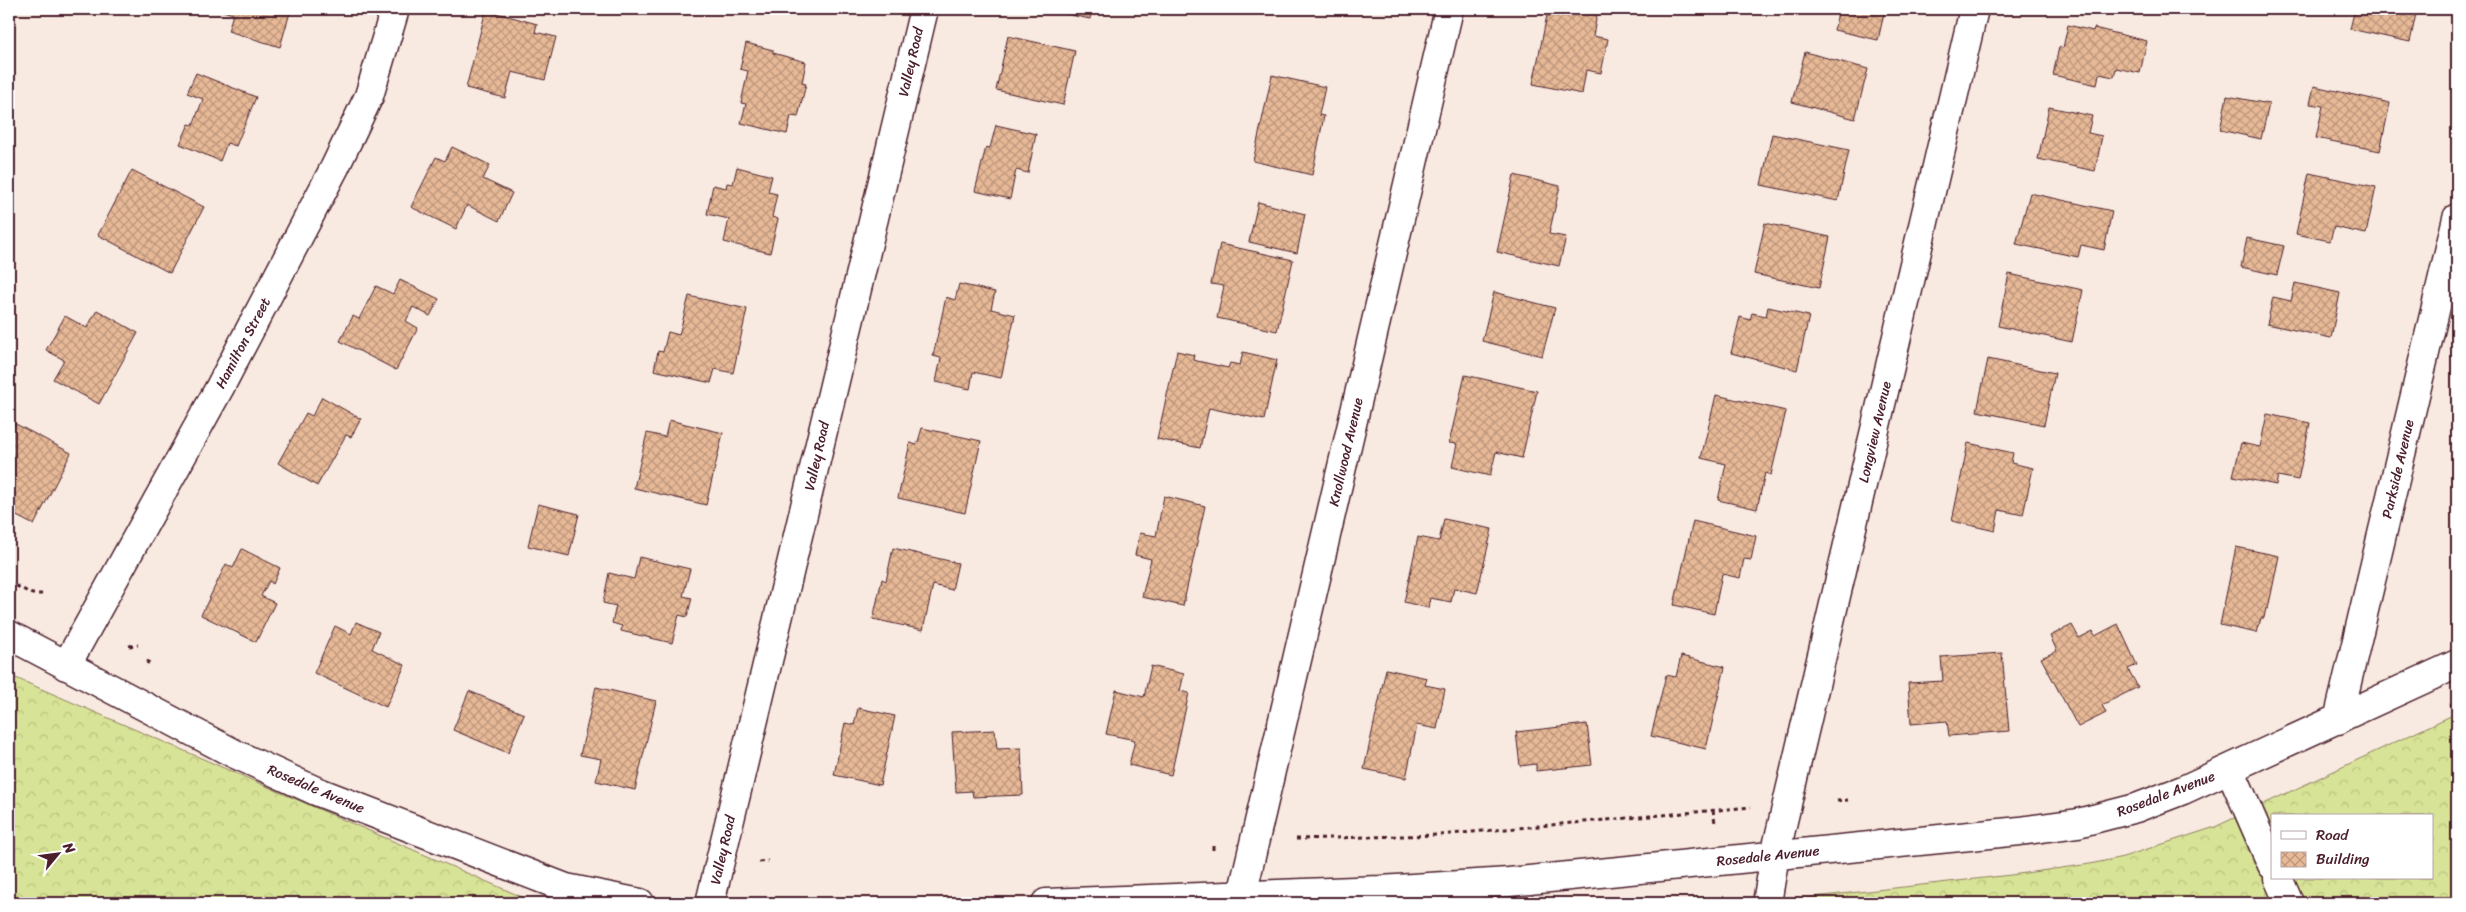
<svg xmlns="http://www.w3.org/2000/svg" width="2466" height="912" viewBox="0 0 2466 912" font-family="Sriracha,sans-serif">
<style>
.forest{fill:url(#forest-crowns);stroke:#908160;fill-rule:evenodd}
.building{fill:url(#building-cross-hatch);stroke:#4a1f2b}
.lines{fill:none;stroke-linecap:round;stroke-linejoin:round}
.minor-casing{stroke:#4a1f2b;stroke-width:31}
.path{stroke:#4a1f2b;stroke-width:3;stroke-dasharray:4 4;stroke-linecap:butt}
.minor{stroke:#fff;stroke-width:28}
.labels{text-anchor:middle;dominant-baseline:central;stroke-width:5;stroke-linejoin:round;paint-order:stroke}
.street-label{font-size:14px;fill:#4a1f2b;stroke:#fff}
</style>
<defs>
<pattern id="forest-crowns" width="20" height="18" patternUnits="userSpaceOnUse" patternTransform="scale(1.25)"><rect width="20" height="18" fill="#d7e396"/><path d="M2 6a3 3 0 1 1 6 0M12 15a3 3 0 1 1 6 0" fill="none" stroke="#bac281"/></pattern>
<pattern id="building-cross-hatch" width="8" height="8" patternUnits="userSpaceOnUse" patternTransform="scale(1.25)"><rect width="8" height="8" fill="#e7b997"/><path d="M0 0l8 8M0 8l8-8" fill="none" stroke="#bd967b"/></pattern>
</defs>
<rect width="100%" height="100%" fill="#f8eae0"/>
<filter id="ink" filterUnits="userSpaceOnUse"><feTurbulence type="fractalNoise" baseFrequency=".02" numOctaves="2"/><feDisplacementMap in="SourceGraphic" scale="10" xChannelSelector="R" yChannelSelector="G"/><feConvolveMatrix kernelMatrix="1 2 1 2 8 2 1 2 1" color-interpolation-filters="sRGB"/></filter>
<g filter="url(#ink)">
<path class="forest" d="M9,675L536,903H9Z
M2457,713V903H1760L2011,875L2090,864L2123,857L2215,827ZM2272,816H2432V878H2272Z"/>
<path class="building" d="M216,9H291L280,47L228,31L233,14Z
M1042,9H1092L1090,19Z
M1552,9H1598L1593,36L1608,39L1601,73L1586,70L1582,94L1533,84L1547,15L1550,16Z
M1839,9H1885L1878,40L1834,30Z
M2355,9H2417L2410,42L2350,29Z
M486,10L537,24L535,32L556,37L545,80L512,72L505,98L466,88Z
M2068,25L2093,31L2094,28L2147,41L2140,73L2116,68L2114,77L2099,74L2097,85L2053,75L2059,47L2063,48Z
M1008,36L1075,51L1063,105L996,90Z
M746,43L773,50V53L806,62L802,83L806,84L798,117L791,116L787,134L741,123L746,104L741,103L748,71L740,69Z
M1805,52L1868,69L1855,119L1792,102Z
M196,73L256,97L236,146L227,143L220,161L180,144L189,124L193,125L203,99L187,93Z
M1272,75L1325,87L1319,115L1324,116L1312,175L1253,161Z
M2314,86L2390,103L2380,151L2316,138L2323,106L2310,104Z
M2227,96L2269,104L2261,139L2220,130Z
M2049,107L2092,116L2088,133L2102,136L2095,171L2038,159Z
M996,125L1036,134L1028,173L1016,170L1010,199L975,191L986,147L990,148Z
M1772,134L1849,150L1838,201L1761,185Z
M452,147L490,165L483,179L512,193L499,221L467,205L456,229L411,207L436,157L445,161Z
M737,167L772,176L768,192L777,194L772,217L778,219L770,253L724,242L729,219L707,214L713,185L726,188L727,183L733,184Z
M132,170L204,207L170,273L98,235Z
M2309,173L2376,187L2366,234L2334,227L2330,241L2296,234Z
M1514,175L1560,186L1549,234L1566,237L1559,266L1497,252Z
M2030,193L2112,211L2104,250L2081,245L2078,257L2016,244Z
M1258,202L1305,214L1297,253L1249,242Z
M1765,223L1830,237L1819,288L1754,274Z
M2247,238L2284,246L2277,275L2241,267Z
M1220,244L1293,260L1277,331L1217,318L1224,286L1211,284Z
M2009,274L2083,290L2072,342L1998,326Z
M400,280L439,299L430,316L413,307L406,321L418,328L396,370L340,341L353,316L359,319L376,286L393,294Z
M2295,283L2340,293L2331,338L2267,324L2273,297L2291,301Z
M959,284L995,292L991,309L1015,315L1001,378L973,372L970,389L936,382L941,358L933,356L946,297L955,300Z
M1494,292L1555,308L1542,356L1482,341Z
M689,296L747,309L733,373L715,369L711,383L654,370L658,351L663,352L668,332L679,335Z
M1768,307L1809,316L1797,370L1731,353L1740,317L1750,320L1752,313L1766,316Z
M97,310L138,333L99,404L53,379L64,360L46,350L65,316L87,328Z
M1177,351L1194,355L1193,360L1228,368L1230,363L1240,365L1243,352L1277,360L1264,420L1209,408L1200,448L1157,439Z
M1988,359L2055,373L2044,425L1977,411Z
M1465,375L1537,391L1522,458L1496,452L1490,476L1452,467L1457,444L1449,443Z
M1716,395L1786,411L1771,475L1765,473L1757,509L1718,500L1726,464L1701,458Z
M322,397L361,419L351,437L346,435L317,486L278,463L306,413L312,416Z
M2267,414L2310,423L2298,480L2278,476L2276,485L2233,476L2241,443L2260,447Z
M669,420L723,433L706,505L634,488L647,433L665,437Z
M12,422L71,453L34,525L9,512V428Z
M922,428L981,441L965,513L898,498L910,443L917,445Z
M1968,443L2013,453L2011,463L2033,468L2023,515L1999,510L1995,531L1952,521Z
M1164,496L1205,506L1183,606L1142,597L1151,559L1135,555L1140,533L1156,536Z
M538,504L579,514L569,556L528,546Z
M1444,519L1492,529L1477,593L1454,588L1451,602L1430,598L1428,608L1404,602L1418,537L1439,541Z
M1693,521L1756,536L1751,560L1744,559L1740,578L1722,574L1714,614L1674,605Z
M2236,547L2279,556L2268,609L2266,608L2264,618H2261L2257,633L2220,625Z
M893,548L958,563L952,590L933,585L923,630L873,619L882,579L886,581Z
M242,549L280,568L273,584L269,581L261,596L275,603L256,642L201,615L226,564L233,568Z
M639,557L690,569L683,596L692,598L687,617L679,615L672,643L621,631L622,626L612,623L616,606L603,603L609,573L634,579Z
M356,622L379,632L372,649L405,665L386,707L314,673L335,626L351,634Z
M2118,624L2137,665L2128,669L2138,687L2102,705L2106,713L2078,727L2041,658L2057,651L2050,636L2072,625L2079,638L2093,631L2095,636Z
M2002,653L2009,731L1949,736L1947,721L1911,724L1908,683L1943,681L1941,657Z
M1681,656L1725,667L1706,749L1651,736L1666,675L1676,677Z
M1151,666L1184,674L1180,691L1189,693L1171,775L1129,765L1135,740L1106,734L1116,690L1144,697Z
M1386,669L1427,678L1425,685L1445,689L1437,729L1417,725L1406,778L1364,769Z
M596,687L656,701L635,790L596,781L601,759L580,755Z
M469,691L524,714L508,753L453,730Z
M858,708L895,716L880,785L834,775L845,723L854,725Z
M1587,724L1592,765L1536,771V764L1520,766L1516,732Z
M995,730L997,749L1021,748L1023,795L973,797L972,791L956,792L952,732Z"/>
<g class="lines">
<g class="minor-casing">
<path id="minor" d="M9,635L235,754L316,791L566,888L640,903
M66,666L220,387L335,167L369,96L395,9
M2338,720L2457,218
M2230,769L2272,865
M2278,878L2289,903
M1242,895L1449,9
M710,903L924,9
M1046,903L1380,890L1509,882L2020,831L2078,823L2136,808L2183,790L2457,664
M1767,903L1775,855L1974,9"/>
</g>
<path class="path" d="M9,582L32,594H45
M129,646L138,645
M147,664L150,658
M2451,703L2455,713
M1837,801L1848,800
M1713,810L1715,823
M1296,839L1439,835L1751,807
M1213,846V851
M759,862L768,861"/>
<use href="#minor" class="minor"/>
</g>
</g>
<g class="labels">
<g class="street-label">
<text transform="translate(911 62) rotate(-77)">Valley Road</text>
<text transform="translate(243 343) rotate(-62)">Hamilton Street</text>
<text transform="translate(1875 432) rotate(-77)">Longview Avenue</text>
<text transform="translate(1346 452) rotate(-77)">Knollwood Avenue</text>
<text transform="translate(817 456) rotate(-77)">Valley Road</text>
<text transform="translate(2398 469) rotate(-77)">Parkside Avenue</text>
<text transform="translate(316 789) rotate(23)">Rosedale Avenue</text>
<text transform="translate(2166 794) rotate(-21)">Rosedale Avenue</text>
<text transform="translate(723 850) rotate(-77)">Valley Road</text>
<text transform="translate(1768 856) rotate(-6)">Rosedale Avenue</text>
</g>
</g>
<rect width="2466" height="912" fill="none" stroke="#fff" stroke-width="30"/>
<rect x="15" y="15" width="2436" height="882" fill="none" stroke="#4a1f2b" stroke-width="2" filter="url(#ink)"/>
<rect x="2271" y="814" width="162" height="65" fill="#ffffff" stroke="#b7a5aa"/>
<rect x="2281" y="831" width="25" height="8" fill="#ffffff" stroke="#b7a5aa"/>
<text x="2316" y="840" font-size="15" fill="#4a1f2b">Road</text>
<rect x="2281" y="852" width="25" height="15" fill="url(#building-cross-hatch)" stroke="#b7a5aa"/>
<text x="2316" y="864" font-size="15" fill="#4a1f2b">Building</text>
<g transform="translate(58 854) rotate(61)" stroke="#ffffff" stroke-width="4" paint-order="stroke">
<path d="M0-4L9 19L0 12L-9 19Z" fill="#4a1f2b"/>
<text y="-8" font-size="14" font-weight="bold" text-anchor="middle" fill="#4a1f2b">N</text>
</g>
</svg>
